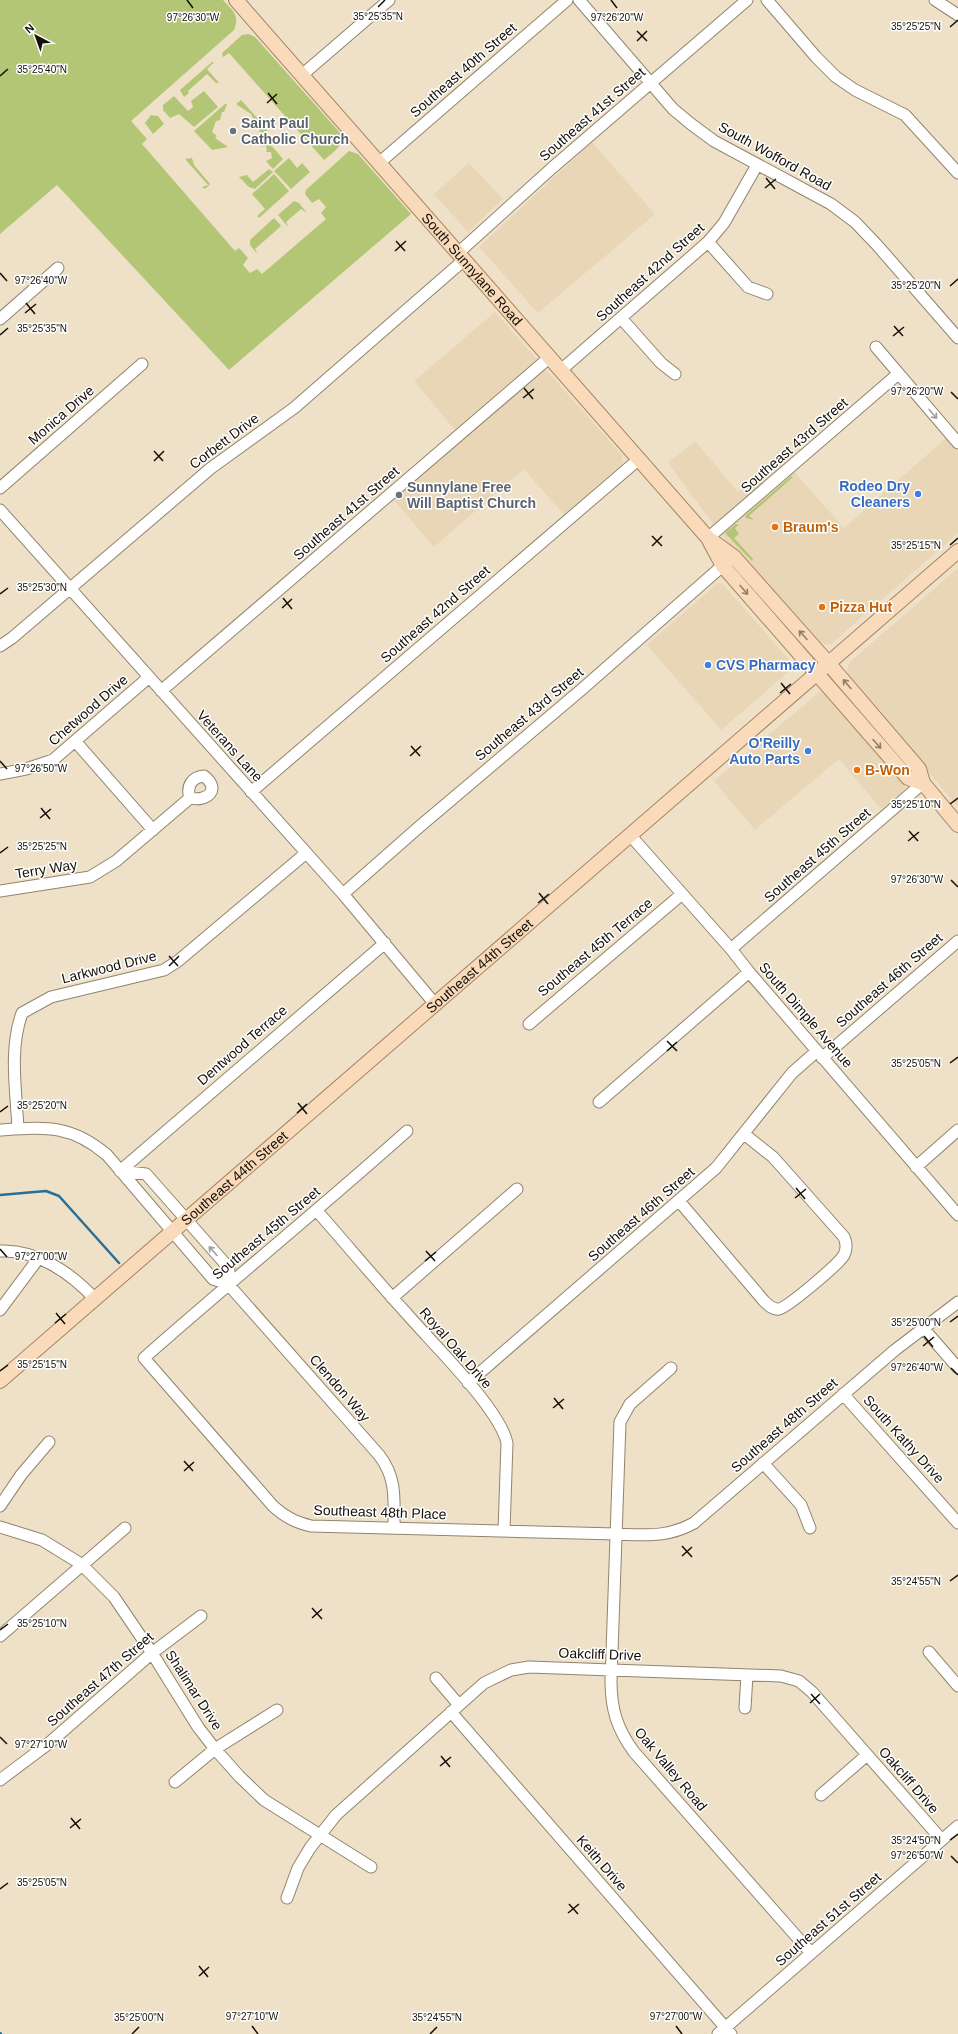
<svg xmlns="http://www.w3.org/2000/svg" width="958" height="2034" viewBox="0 0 958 2034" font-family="Helvetica,sans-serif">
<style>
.built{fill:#e8d6b6}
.green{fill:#b2c675}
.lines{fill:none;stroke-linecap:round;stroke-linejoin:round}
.stream{stroke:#2a6e96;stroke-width:2.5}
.minor-casing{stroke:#91846d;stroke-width:13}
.major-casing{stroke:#a68460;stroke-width:16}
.minor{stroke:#fff;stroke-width:11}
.major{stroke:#f9dbbc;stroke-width:14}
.oneway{stroke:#a19f9c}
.oneway2{stroke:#927f6b}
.ticks{fill:none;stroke:#140f07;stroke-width:1.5}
.worship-dot{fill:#6b7280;stroke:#fff;stroke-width:1.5}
.shop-dot{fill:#3f7fe0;stroke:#fff;stroke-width:1.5}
.food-dot{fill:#e8710a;stroke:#fff;stroke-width:1.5}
.labels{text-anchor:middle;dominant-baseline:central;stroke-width:3;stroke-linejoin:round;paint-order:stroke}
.street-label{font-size:14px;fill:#140f07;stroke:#fff}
.worship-label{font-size:14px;font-weight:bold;fill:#5b616d;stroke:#fff;text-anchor:start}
.shop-label{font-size:14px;font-weight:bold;fill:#366cbe;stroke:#fff;text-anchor:end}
.food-label{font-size:14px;font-weight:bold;fill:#c56008;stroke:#fff;text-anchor:start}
.ticks-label{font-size:10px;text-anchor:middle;fill:#140f07;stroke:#fff;stroke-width:3;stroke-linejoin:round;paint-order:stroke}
</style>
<rect width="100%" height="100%" fill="#efe1c8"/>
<path class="built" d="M592,142L655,214L538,313L479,247Z
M469,163L503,199L468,232L434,194Z
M495,312L622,455V464L564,515L524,469L434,547L386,491L455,430L414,381Z
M946,438L958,452V533L831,644H822L726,541L668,463L695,441L738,492L780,456L844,528Z
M958,568V807L849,678L847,670L850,662Z
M718,583L723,584L792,663L793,668L721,730L647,645Z
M823,689L906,788L881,809L839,759L755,830L714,781Z"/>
<path class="green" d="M0,0H223C233,11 240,15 234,30L131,121L147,139L142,144L235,251L239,248L248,258L243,265L250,273L257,269L262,274L326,219L321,213L326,207L319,199L312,203L305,194L306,190L349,151L358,154L411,214L229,370L57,185L0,234Z
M249,34L255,37L342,135C344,146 331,154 324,160L229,53L223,57L222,53L242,35Z
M212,62H214L207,69L219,83H216L207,74L188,91L189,93L184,97L180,90Z
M204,91L218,107L194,127L179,114L170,118L163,110V105L174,96L188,111L193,107L191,101Z
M241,100L268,130L261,134L251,114L236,104Z
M225,104H227L224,112H222L220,120L216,121L212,132L217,136L215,138L228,147L212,150L194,131Z
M151,115L158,116L164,124L153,134L145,123Z
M270,144L283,159L273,169L266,161L272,158L271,152H266L267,151L266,146L258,147Z
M192,158L194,165L210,184L205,189L202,187L208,185L185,159Z
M289,158L297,168L302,163L310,172L291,189L274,171Z
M269,169L273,172L255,189L249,187L239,177L247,175L253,182Z
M274,174L289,191L259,218L257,216L265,209L252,194Z
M294,201L299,203L307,213L301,209L286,222L289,228L278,215Z
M274,218L286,231L281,226L255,249L258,255L250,245V240Z
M791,476L793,477L749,516L754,520L746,518L745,516Z
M736,524L739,525L735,528L739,534L734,538L753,559L752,561L725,533Z"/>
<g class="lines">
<path class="stream" d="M0,1195L46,1191L59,1196L119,1263
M0,2033L1,2034"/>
<g class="minor-casing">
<path id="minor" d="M579,0L673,109L691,124L714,141L831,204L855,222L877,245L958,338
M767,0L816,57L836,77L855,90L905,115L958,173
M935,0L958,15
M302,75L389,0
M379,163L567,0
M708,242L748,287L767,294
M458,253L552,168L747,0
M621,318L661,363L675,374
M0,319L58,268
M876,347L958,443
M561,370L708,242L724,223L757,165
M0,488L142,364
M0,510L343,894L435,1004
M708,538L898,374
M0,646L12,638L211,468L294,408L464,260
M161,691L550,357
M75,741L153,830
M0,774L26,769L53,760L148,678
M204,776C221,789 208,802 190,798C186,786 192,777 204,776Z
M251,792L639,459
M630,835L731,949L749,972L958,1215
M0,891L90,877L116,861L190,798
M343,894L419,827L581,690L728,561
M731,949L923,783
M529,1024L682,894
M822,1058L958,941
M599,1102L749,972
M18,1128C16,1090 9,1049 22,1013L51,997L164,970L178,961L305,854
M0,1130C45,1127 71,1124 107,1155L213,1279L228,1284L379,1455C397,1478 394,1500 394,1527
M407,1131C321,1208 231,1281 144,1358L273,1506C285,1517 295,1522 311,1526L616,1534C645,1535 667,1538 694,1523L895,1350L958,1302
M916,1167L958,1130
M120,1171L385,943
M120,1171L146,1174L229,1268L228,1284
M679,1201L764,1301C768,1305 773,1310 779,1309C788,1307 839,1264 844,1255C847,1249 847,1244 844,1237L773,1157L744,1134
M317,1211C347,1245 376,1280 407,1314C432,1343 500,1409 507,1443L504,1531
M0,1251C36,1249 71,1273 95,1299
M392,1298L517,1189
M0,1310L38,1259
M924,1329L958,1368
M671,1368L630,1404L620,1422L611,1681C611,1709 617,1729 634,1752L811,1953
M468,1383L716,1168L792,1073L817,1051
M843,1394L958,1523
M763,1463L801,1505L810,1528
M0,1506L21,1475L49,1442
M0,1527L42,1540L81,1564L114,1597L152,1653L198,1727L215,1749L239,1776L264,1800L371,1867
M0,1636L125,1528
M929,1652L958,1686
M436,1678L459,1705
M745,1708L747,1675
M451,1712L731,2034
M0,1780L48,1744L152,1653L201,1616
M175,1782L215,1749L277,1710
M821,1795L867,1755
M287,1898L298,1868L310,1848L336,1815L484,1683L511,1670L529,1667L781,1676L799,1681L812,1692L942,1840
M718,2034L958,1826"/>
</g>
<g class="major-casing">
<g id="major">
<path id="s1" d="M236,0L708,538L734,557L829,664L919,769L923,783L958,825"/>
<path d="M710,542L723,566L908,778L923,783"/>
<path id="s2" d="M0,1381L958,551"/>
</g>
</g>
<use href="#minor" class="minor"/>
<use href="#major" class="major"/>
</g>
<defs><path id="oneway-shaft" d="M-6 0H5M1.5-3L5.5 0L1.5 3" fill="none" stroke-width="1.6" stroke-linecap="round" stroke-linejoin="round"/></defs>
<g class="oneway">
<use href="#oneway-shaft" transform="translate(933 414) rotate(49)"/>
<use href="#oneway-shaft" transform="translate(213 1251) rotate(-132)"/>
</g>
<g class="oneway2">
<use href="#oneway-shaft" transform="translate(744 590) rotate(50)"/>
<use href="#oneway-shaft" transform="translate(803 635) rotate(-132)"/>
<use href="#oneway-shaft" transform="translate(847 684) rotate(-131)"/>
<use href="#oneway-shaft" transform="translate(877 744) rotate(48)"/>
</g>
<path class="ticks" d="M187,0L193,8M611,0L617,8M378,7L385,0M950,27L958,20M637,31L647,41M637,41L647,31M0,76L8,69M268,93L277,104M267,103L277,94M766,178L775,189M765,188L776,179M396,241L405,251M395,251L406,241M0,273L7,281M950,286L958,279M26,303L35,314M25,313L36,304M894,326L903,336M0,335L8,328M893,336L904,327M524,388L533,399M951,392L958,399M523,398L534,389M154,451L163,461M154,461L164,451M652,536L662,546M950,545L958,538M652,546L662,536M0,594L8,588M283,598L292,609M282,608L292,599M781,683L790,694M780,693L791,684M411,746L420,756M410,756L421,746M0,761L7,769M950,804L958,798M41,808L50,819M40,818L51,809M909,831L918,841M908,841L919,832M0,853L8,847M951,880L958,887M539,893L548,904M538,903L549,894M169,956L178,966M169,966L179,956M667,1041L677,1051M667,1051L677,1042M950,1063L958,1057M298,1103L307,1114M0,1112L8,1106M297,1113L307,1104M796,1188L805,1199M795,1198L806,1189M0,1249L7,1257M426,1251L435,1261M425,1261L436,1252M56,1313L65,1324M950,1322L958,1316M55,1323L66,1314M924,1336L933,1347M923,1346L934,1337M951,1368L958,1375M0,1371L8,1365M554,1398L563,1409M553,1408L564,1399M184,1461L193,1471M184,1471L194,1462M682,1546L692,1557M682,1556L692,1547M950,1581L958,1575M312,1608L322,1619M312,1618L322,1609M0,1630L8,1624M811,1694L820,1704M810,1703L820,1694M0,1737L7,1744M441,1756L450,1767M440,1766L451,1757M71,1818L80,1829M70,1828L81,1819M950,1840L958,1834M951,1856L958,1863M0,1889L8,1883M569,1904L578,1914M568,1913L579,1904M199,1966L208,1977M199,1976L209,1967M252,2026L258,2034M676,2026L682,2034M132,2034L139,2027M430,2034L437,2027"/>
<g class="worship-dot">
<circle cx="233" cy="131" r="4"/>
<circle cx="399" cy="495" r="4"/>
</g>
<g class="shop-dot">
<circle cx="918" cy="494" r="4"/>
<circle cx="708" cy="665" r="4"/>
<circle cx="808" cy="751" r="4"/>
</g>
<g class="food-dot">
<circle cx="775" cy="527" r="4"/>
<circle cx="822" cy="607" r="4"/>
<circle cx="857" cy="770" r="4"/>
</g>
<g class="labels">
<g class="street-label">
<text transform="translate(463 70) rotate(-41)">Southeast 40th Street</text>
<text transform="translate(592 114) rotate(-41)">Southeast 41st Street</text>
<text transform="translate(775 156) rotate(29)">South Wofford Road</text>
<text stroke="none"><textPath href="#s1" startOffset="358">South Sunnylane Road</textPath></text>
<text transform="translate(650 272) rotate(-42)">Southeast 42nd Street</text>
<text transform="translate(61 415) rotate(-41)">Monica Drive</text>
<text transform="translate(224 441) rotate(-37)">Corbett Drive</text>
<text transform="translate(794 445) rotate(-41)">Southeast 43rd Street</text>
<text transform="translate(346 513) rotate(-41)">Southeast 41st Street</text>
<text transform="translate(435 614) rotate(-41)">Southeast 42nd Street</text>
<text transform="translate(88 710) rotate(-41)">Chetwood Drive</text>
<text transform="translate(529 714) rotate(-40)">Southeast 43rd Street</text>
<text transform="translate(230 746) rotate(48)">Veterans Lane</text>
<text transform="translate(817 855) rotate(-41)">Southeast 45th Street</text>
<text transform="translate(46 869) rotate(-9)">Terry Way</text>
<text transform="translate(595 947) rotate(-40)">Southeast 45th Terrace</text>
<text stroke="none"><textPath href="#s2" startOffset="634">Southeast 44th Street</textPath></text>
<text transform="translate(109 967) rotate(-14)">Larkwood Drive</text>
<text transform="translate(889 980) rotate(-41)">Southeast 46th Street</text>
<text transform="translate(806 1015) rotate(49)">South Dimple Avenue</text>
<text transform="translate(242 1045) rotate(-41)">Dentwood Terrace</text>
<text stroke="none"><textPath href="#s2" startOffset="310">Southeast 44th Street</textPath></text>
<text transform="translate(641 1214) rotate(-41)">Southeast 46th Street</text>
<text transform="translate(266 1233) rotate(-40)">Southeast 45th Street</text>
<text transform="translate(456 1348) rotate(49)">Royal Oak Drive</text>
<text transform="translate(340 1388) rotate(49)">Clendon Way</text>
<text transform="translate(784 1425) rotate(-41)">Southeast 48th Street</text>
<text transform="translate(904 1439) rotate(48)">South Kathy Drive</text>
<text transform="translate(380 1512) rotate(2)">Southeast 48th Place</text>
<text transform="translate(600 1654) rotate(2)">Oakcliff Drive</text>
<text transform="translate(100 1679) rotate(-41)">Southeast 47th Street</text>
<text transform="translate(194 1690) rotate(57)">Shalimar Drive</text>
<text transform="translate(671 1769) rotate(50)">Oak Valley Road</text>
<text transform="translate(909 1780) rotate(49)">Oakcliff Drive</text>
<text transform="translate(602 1863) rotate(49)">Keith Drive</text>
<text transform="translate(828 1919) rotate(-41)">Southeast 51st Street</text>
</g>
<g class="worship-label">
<text x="241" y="123">Saint Paul<tspan x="241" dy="16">Catholic Church</tspan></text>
<text x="407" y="487">Sunnylane Free<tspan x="407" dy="16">Will Baptist Church</tspan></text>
</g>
<g class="shop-label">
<text x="910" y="486">Rodeo Dry<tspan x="910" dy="16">Cleaners</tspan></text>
<text x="716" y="665" text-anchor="start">CVS Pharmacy</text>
<text x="800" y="743">O'Reilly<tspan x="800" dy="16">Auto Parts</tspan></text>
</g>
<g class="food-label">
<text x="783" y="527">Braum's</text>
<text x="830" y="607">Pizza Hut</text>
<text x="865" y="770">B-Won</text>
</g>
</g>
<g class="ticks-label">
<text x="378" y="20">35°25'35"N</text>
<text x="193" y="21">97°26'30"W</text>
<text x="617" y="21">97°26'20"W</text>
<text x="916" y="30">35°25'25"N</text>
<text x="42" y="73">35°25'40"N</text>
<text x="41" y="284">97°26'40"W</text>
<text x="916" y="289">35°25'20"N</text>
<text x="42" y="332">35°25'35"N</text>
<text x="917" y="395">97°26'20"W</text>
<text x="916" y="549">35°25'15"N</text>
<text x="42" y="591">35°25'30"N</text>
<text x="41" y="772">97°26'50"W</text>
<text x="916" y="808">35°25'10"N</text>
<text x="42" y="850">35°25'25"N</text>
<text x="917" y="883">97°26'30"W</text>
<text x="916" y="1067">35°25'05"N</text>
<text x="42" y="1109">35°25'20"N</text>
<text x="41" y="1260">97°27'00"W</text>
<text x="916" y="1326">35°25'00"N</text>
<text x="42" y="1368">35°25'15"N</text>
<text x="917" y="1371">97°26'40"W</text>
<text x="916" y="1585">35°24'55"N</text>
<text x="42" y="1627">35°25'10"N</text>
<text x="41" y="1748">97°27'10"W</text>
<text x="916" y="1844">35°24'50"N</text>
<text x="917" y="1859">97°26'50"W</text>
<text x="42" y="1886">35°25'05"N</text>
<text x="252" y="2020">97°27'10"W</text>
<text x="676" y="2020">97°27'00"W</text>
<text x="139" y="2021">35°25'00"N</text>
<text x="437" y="2021">35°24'55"N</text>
</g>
<g transform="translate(36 36) rotate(319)" stroke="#ffffff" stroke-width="3" paint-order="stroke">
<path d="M0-3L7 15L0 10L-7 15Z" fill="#140f07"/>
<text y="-6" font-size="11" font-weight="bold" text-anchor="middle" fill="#140f07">N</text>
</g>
</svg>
